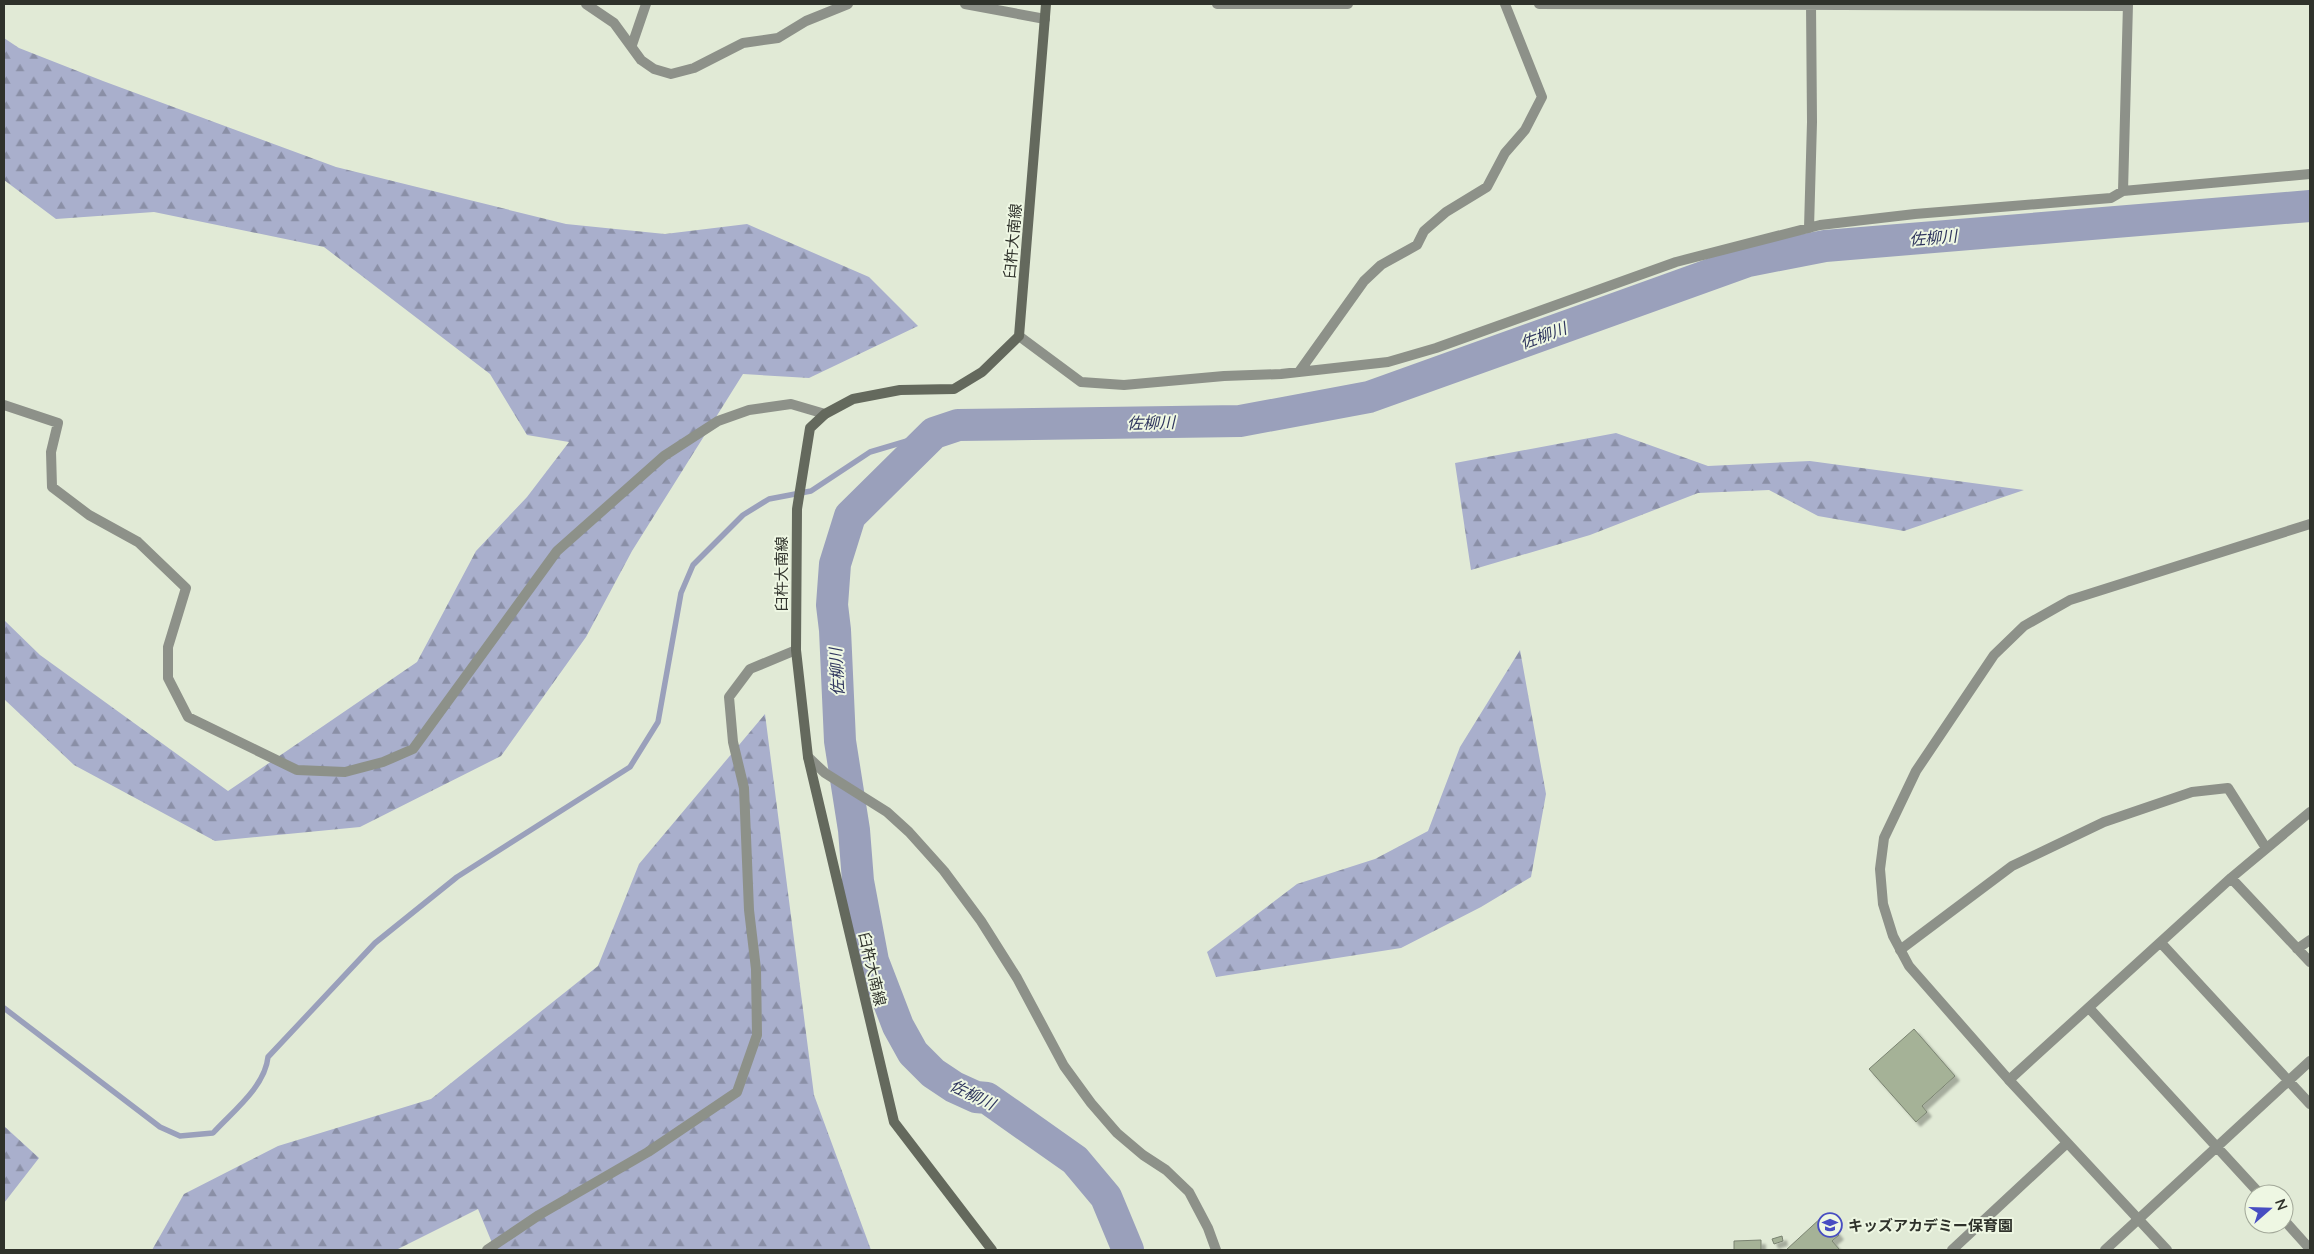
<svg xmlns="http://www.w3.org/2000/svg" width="2314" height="1254" viewBox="0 0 2314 1254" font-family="Lato,'Noto Sans JP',sans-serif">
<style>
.forest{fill:url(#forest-firs)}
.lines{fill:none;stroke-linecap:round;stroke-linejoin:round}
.stream{stroke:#9aa0bb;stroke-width:5.5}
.river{stroke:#9aa0bb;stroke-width:32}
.building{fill:#a5b297;stroke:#7a8371;filter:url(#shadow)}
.minor{stroke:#8d9189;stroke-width:10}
.tertiary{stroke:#8d9189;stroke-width:10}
.secondary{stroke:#64695d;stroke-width:10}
.labels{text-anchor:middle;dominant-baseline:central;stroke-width:4;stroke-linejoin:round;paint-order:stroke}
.street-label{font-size:15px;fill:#2f322b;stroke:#eef7e3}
.poi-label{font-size:15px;font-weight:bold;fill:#2f322b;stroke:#eef7e3;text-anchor:start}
.water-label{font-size:16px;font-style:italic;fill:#2f365e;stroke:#eef7e3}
</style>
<defs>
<pattern id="forest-firs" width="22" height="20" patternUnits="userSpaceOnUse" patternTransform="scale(1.25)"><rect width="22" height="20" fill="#a9afcc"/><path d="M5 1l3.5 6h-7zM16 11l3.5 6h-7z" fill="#8a8fa6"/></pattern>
<filter id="shadow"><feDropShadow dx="4.5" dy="4.5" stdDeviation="1" flood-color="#0004"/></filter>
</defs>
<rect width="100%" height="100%" fill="#e1ead6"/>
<path class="forest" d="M4,38L19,48L103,81L336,167L566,224L665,234L747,224L869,277L918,326L809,378L743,374L632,551L586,637L501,756L360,827L215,841L74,765L4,699V620L40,655L228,791L417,662L476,551L527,497L569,442L527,435L490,374L324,247L154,212L56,219L4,180Z
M1616,433L1708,466L1810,461L2024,490L1904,531L1818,516L1769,490L1698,493L1590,535L1471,570L1455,463Z
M1520,650L1546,794L1531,877L1481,907L1401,948L1216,977L1207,952L1297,884L1375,859L1428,831L1460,747Z
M765,714L814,1095L871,1250H495L478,1209L396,1250H152L184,1194L278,1146L431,1099L598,966L639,864Z
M4,1126L39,1158L4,1203Z"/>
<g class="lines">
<path class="stream" d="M4,1008L160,1127L180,1136L213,1133C232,1112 265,1087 268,1057L375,943L457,877L630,767L658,722L681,593L693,565L743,515L769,499L811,491L870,452L934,433"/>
<path class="river" d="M1128,1250L1106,1197L1075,1160L987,1098L976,1097L954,1087L933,1073L913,1053L898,1026L873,961L858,881L854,830L840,741L835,630L832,605L835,564L850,516L934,433L958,425L1240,421L1369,397L1748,261L1825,246L2310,206"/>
</g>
<path class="building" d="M1914,1029L1955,1076L1922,1106L1927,1112L1916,1122L1869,1069Z
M1823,1216L1839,1235L1832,1241L1840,1250H1786Z
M1782,1236L1783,1241L1774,1244L1772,1239Z
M1761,1240V1250H1734V1241Z"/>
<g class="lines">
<path class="minor" d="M586,4L614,23L641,60L654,69L671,74L694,68L743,43L778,38L806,21L848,4
M965,4L1045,19
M1217,4H1348
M1539,4L2128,6
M632,45L646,4
M2123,191L2310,174
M1809,228L1812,122L1811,4
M1019,336L1081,382L1124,385L1224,376L1281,374L1388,362L1436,348L1676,262L1820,225L1915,214L2111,198L2123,191L2128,4
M1299,372L1364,281L1381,265L1417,245L1424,231L1446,212L1487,187L1505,153L1525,130L1542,97L1505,4
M4,405L58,423L51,452L52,487L89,515L138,542L186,588L168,647V678L188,717L297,770L345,772L383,762L413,749L557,551L664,456L718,421L749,410L791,404L825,414
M808,757L825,773L887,812L909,832L944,871L981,921L1017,978L1064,1066L1091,1103L1117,1133L1143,1155L1166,1170L1189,1192L1208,1228L1216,1250
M2231,878L2310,962
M2161,943L2310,1104
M2297,949L2310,940
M1900,950L2012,866L2104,822L2192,792L2228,788L2266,848
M2089,1008L2260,1194
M2009,1080L2231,878L2310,812
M2284,1220L2310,1249
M487,1250L539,1215L648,1152L737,1092L757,1035L756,969L749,910L744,788L733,742L729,697L750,669L796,650
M2105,1250L2310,1061"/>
<path class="tertiary" d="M1952,1250L2067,1143
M2167,1250L2009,1080L1909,966L1893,936L1883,904L1880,869L1884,838L1916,771L1994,655L2024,626L2070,600L2310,524"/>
<path class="secondary" d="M992,1250L894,1122L808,757L796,650L797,509L810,428L825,414L853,399L900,390L954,389L982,372L1019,336L1046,4"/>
</g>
<defs>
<g id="school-ring" transform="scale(1.25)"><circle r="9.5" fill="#eef7e3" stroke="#474dc2" stroke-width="1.5"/><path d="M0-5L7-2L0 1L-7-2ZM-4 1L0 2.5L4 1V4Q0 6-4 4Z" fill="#474dc2"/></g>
</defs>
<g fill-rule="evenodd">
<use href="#school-ring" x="1830" y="1225"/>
</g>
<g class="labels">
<g class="street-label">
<text transform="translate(1012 241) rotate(-85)">臼杵大南線</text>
<text transform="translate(781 574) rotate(-90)">臼杵大南線</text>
<text transform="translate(873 969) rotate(77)">臼杵大南線</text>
</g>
<g class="poi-label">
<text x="1848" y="1225">キッズアカデミー保育園</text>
</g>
<g class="water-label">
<text transform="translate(1933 237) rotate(-5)">佐柳川</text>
<text transform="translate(1543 335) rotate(-20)">佐柳川</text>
<text transform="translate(1151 422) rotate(-1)">佐柳川</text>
<text transform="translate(836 672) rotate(-93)">佐柳川</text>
<text transform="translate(973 1094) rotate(26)">佐柳川</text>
</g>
</g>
<rect width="2314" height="1254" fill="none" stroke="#2f322b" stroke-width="10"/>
<g transform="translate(2269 1209) rotate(70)"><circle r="24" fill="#eef7e3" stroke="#a2a899"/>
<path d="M0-4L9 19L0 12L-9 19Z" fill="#474dc2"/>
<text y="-8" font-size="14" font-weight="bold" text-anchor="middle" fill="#2f322b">N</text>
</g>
</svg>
